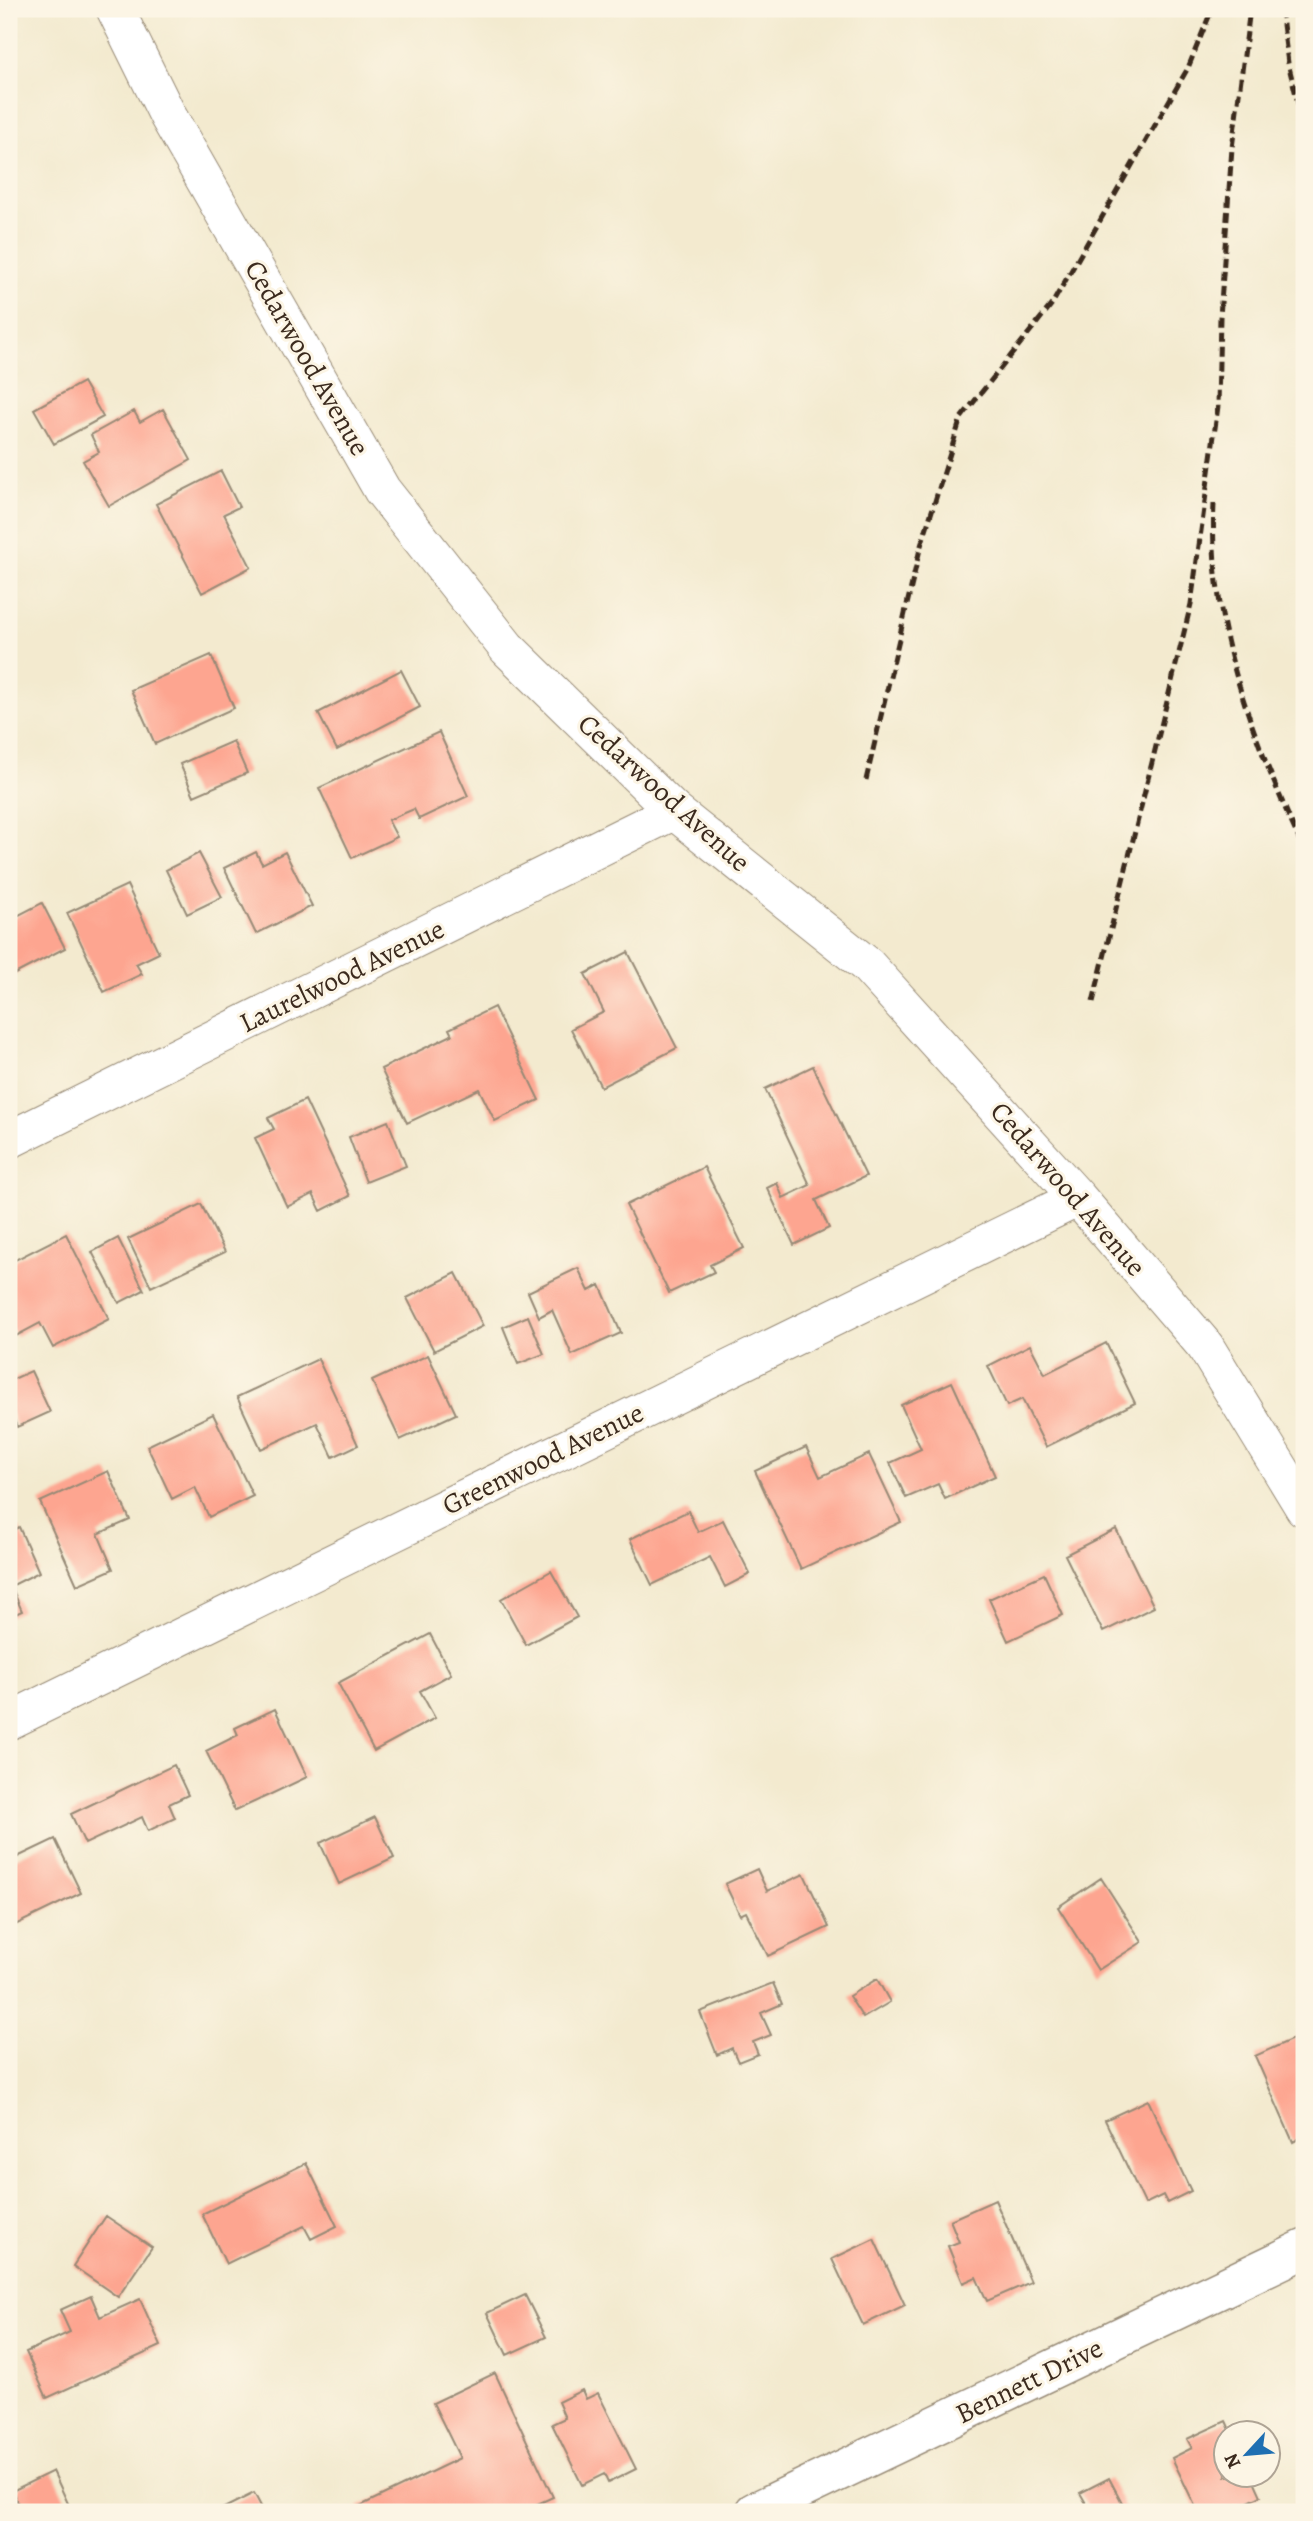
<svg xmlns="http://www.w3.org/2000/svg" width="1313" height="2521" viewBox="0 0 1313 2521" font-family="Alegreya,serif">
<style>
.building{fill:#fda590}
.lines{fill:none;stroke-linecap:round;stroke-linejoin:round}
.minor-casing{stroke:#978a76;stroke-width:39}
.secondary-casing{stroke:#978a76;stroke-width:41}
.minor{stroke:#fff;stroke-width:37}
.secondary{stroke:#fff;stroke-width:38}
.rail{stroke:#3b2a1e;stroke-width:5;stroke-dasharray:10 5;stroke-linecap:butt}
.labels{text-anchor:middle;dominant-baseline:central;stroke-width:6;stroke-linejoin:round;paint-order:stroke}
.street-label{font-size:28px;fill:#3b2a1e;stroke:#fcf5e5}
</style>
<rect width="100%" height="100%" fill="#fcf5e5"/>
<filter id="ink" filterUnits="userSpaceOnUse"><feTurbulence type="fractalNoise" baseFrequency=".0143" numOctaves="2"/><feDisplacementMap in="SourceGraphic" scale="14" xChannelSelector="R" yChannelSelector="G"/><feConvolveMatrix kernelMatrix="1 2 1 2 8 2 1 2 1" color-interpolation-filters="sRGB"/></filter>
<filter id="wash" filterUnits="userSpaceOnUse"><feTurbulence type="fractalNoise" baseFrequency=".00686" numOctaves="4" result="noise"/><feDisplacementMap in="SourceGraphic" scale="28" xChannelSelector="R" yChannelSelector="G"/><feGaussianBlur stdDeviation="1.57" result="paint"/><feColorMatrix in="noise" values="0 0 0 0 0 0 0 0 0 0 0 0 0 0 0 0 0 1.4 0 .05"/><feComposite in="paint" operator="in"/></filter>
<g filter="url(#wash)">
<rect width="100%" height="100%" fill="#f3eacf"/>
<g id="blocks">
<path class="building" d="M9,346L16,360L9,364Z
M83,382L103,417L54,444L34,409Z
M163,409L191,460L109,506L83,461L99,452L91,435L134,411L140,422Z
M221,471L239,507L224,514L251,567L202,593L156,504Z
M211,655L234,708L155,744L131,690Z
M401,670L420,707L337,750L318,713Z
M439,732L468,796L419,819L414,809L388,820L397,837L352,858L319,788Z
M233,741L247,773L194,796L180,764Z
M256,852L262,864L285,852L312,906L256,934L224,868Z
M199,853L222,897L187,914L166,870Z
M127,885L159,953L136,964L142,974L104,992L67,913Z
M42,903L65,948L9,977V920Z
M628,952L677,1048L601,1087L571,1029L604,1012L585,974Z
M494,1007L539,1100L495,1121L479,1089L407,1123L381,1069L452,1035L449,1029Z
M813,1066L866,1176L816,1200L829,1228L794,1245L767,1188L777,1183L783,1198L810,1185L765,1089Z
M305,1100L350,1196L321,1211L313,1194L287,1207L255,1138L274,1129L268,1118Z
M388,1121L406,1166L366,1182L349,1137Z
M704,1167L744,1248L710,1265L714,1272L669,1293L626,1205Z
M201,1204L225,1252L151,1287L128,1239Z
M66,1234L109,1319L53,1348L40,1323L16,1336L9,1322V1263Z
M118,1238L144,1290L119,1303L92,1252Z
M578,1268L589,1291L600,1285L621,1333L572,1355L552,1310L539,1317L528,1292Z
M456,1273L483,1326L434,1351L407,1298Z
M528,1316L544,1354L518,1364L503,1327Z
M1106,1343L1135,1403L1046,1447L1022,1399L1007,1406L988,1366L1030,1345L1045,1374Z
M428,1355L456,1414L400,1440L372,1381Z
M318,1359L358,1445L333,1457L317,1423L261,1449L237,1397Z
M31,1371L50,1412L17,1427L9,1408V1381Z
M952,1382L995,1476L945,1499L938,1484L906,1498L890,1463L921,1449L901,1405Z
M213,1414L253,1496L209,1517L195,1487L172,1499L147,1446Z
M806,1447L820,1477L869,1454L901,1522L801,1569L755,1471Z
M108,1471L130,1520L98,1534L113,1569L77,1585L40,1502Z
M688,1511L698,1532L723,1520L750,1574L725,1587L710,1557L652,1585L630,1539Z
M19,1527L39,1572L11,1586L22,1611L9,1617V1532Z
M1116,1529L1154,1607L1103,1632L1065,1555Z
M551,1571L577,1617L526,1645L501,1599Z
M1044,1574L1063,1615L1008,1641L989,1599Z
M430,1634L451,1674L420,1691L435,1718L374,1751L338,1683Z
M275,1709L307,1777L235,1811L206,1751L238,1735L235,1728Z
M174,1765L188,1795L169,1804L175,1818L148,1831L142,1817L85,1844L71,1814Z
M375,1817L394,1858L339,1884L320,1843Z
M55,1839L81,1893L9,1928V1861Z
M757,1869L767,1891L804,1874L829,1927L768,1956L746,1912L740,1915L725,1884Z
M1101,1878L1142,1942L1098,1970L1058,1907Z
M877,1979L890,2002L863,2018L849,1996Z
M773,1983L782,2004L761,2013L771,2035L753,2042L758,2054L738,2062L732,2048L717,2055L700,2012Z
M1304,2034V2136L1293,2142L1255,2056Z
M1148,2100L1191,2191L1167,2203L1163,2195L1145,2204L1105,2120Z
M306,2163L337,2226L311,2239L304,2226L226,2264L202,2214Z
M995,2200L1031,2282L987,2301L976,2277L963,2283L948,2246L959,2242L950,2220Z
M106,2216L152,2247L118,2297L73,2266Z
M874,2239L905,2305L863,2325L832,2259Z
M525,2295L546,2337L507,2355L487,2313Z
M91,2296L100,2317L140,2299L161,2346L47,2398L26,2352L70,2332L60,2310Z
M495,2373L553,2497L520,2512H361L358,2507L460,2458L433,2403Z
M582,2390L586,2399L598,2393L636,2469L608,2483L604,2474L582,2485L552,2424L565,2418L558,2402Z
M1226,2421L1232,2434H1226V2476H1252L1261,2496L1228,2512H1198L1172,2458L1192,2448L1187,2439Z
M53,2471L72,2512H22L12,2491Z
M1109,2478L1127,2512H1073L1087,2505L1080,2493Z
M254,2493L264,2512H216Z"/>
</g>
</g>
<g filter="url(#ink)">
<use href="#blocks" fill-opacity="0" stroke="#978a76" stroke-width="2"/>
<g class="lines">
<g class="minor-casing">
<path id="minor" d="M115,9L168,116L382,490L507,648L674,811L867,965L1078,1198L1205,1346L1304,1508
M9,1140L674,811
M9,1721L1078,1198"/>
</g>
<g class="secondary-casing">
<path id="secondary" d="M754,2512L1304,2249"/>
</g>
<use href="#minor" class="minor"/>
<use href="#secondary" class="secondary"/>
<path class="rail" d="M1281,9L1288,63L1304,127
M1214,504C1208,625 1254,742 1304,850
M866,780L920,549L961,418L1052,304L1188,68L1212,9
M1093,1002L1191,604L1218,406L1220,317L1232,148L1250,9"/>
</g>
</g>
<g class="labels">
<g class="street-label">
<text transform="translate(307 358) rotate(60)">Cedarwood Avenue</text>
<text transform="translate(664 793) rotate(42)">Cedarwood Avenue</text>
<text transform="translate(342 976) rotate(-26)">Laurelwood Avenue</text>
<text transform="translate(1068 1189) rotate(49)">Cedarwood Avenue</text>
<text transform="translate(543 1459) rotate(-26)">Greenwood Avenue</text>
<text transform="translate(1029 2381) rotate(-26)">Bennett Drive</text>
</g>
</g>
<rect width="1313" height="2521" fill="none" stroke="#fcf5e5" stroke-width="35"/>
<g transform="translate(1247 2454) rotate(244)"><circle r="33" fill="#fcf5e5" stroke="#afa495" stroke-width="2"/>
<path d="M0-5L12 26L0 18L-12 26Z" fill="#1f6fb2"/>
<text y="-10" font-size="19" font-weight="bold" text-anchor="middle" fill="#3b2a1e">N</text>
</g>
</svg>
